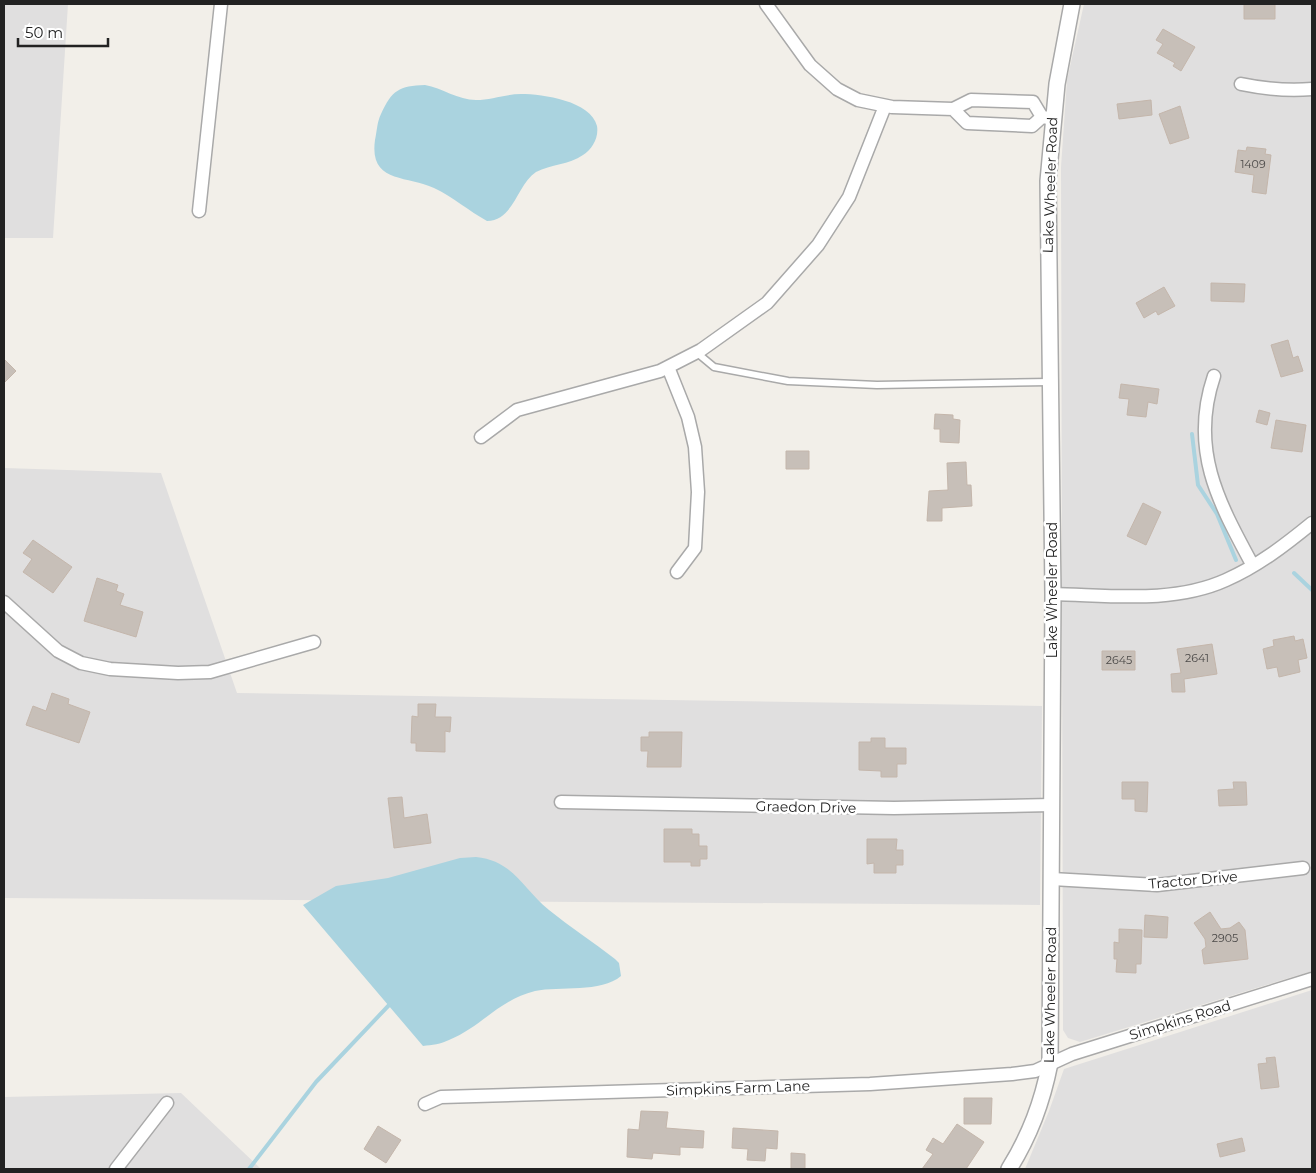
<svg xmlns="http://www.w3.org/2000/svg" width="1316" height="1173" viewBox="0 0 1316 1173" font-family="Montserrat,sans-serif">
<style>
.residential{fill:#e0dfdf}
.water{fill:#aad3df}
.lines{fill:none;stroke-linecap:round;stroke-linejoin:round}
.stream{stroke:#aad3df;stroke-width:4}
.building{fill:#c7bfb8;stroke:#c4b6ab}
.service-casing{stroke:#a9a9a9;stroke-width:9}
.minor-casing{stroke:#a9a9a9;stroke-width:15}
.tertiary-casing{stroke:#a9a9a9;stroke-width:18}
.service{stroke:#fff;stroke-width:6}
.minor{stroke:#fff;stroke-width:12}
.tertiary{stroke:#fff;stroke-width:15}
.labels{text-anchor:middle;dominant-baseline:central;stroke-width:5;stroke-linejoin:round;paint-order:stroke}
.number-label{font-size:11px;fill:#4b4948}
.street-label{font-size:14px;fill:#222;stroke:#fff}
</style>
<rect width="100%" height="100%" fill="#f2efe9"/>
<path class="residential" d="M4,4H68L53,238H4Z
M1084,4H1312V971L1080,1042L1068,1038L1063,1030L1061,167L1067,80Z
M4,468L161,473L237,693L1042,706L1040,905L5,898L4,901Z
M1312,990V1169H1025L1049,1111L1064,1069Z
M181,1093L261,1169H4V1097Z"/>
<path class="water" d="M425,85C442,88 458,100 476,100C491,100 506,94 521,94C543,94 591,101 597,126C599,138 592,149 583,155C569,165 551,164 536,172C517,184 514,221 487,221C469,211 453,197 434,188C406,175 369,183 375,140C377,131 377,122 381,114C392,90 399,86 425,85Z
M476,857C514,861 522,888 549,910C570,927 593,942 615,959L619,963L621,976C601,993 560,986 535,991C499,1000 481,1027 449,1040C441,1044 432,1045 423,1046L303,905L336,886L388,878L460,858Z"/>
<g class="lines">
<path class="stream" d="M1192,434L1198,485L1217,514L1236,560
M1294,573L1312,590
M249,1169L316,1082L391,1003"/>
</g>
<path class="building" d="M1244,4H1275V19H1244Z
M1163,29L1195,47L1181,71L1173,66L1175,63L1157,53L1163,44L1156,40Z
M1151,100L1152,115L1119,119L1117,104Z
M1180,106L1189,138L1170,144L1159,114Z
M1247,147L1266,149L1265,154L1271,155L1266,194L1252,192L1254,175L1235,172L1238,150L1246,151Z
M1211,283L1245,284L1244,302L1211,301Z
M1164,287L1175,306L1158,315L1156,311L1144,318L1136,303Z
M1288,340L1293,358L1298,356L1303,371L1281,377L1271,345Z
M4,359L16,371L4,383Z
M1121,384L1159,389L1157,404L1148,402L1146,417L1127,415L1129,399L1119,398Z
M1259,410L1270,413L1267,425L1256,422Z
M935,414L953,415V419L960,420L959,443L940,442V429H934Z
M1276,420L1306,425L1302,452L1271,448Z
M786,451H809V469H786Z
M966,462L967,485H971L972,506L942,508V521H927L929,491L948,490L947,463Z
M1143,503L1161,512L1146,545L1127,536Z
M33,540L72,567L53,593L23,572L32,559L23,553Z
M97,578L118,585L116,591L124,594L120,605L143,612L136,637L84,621Z
M1294,636L1295,641L1303,639L1307,658L1298,660L1300,672L1279,677L1277,667L1267,669L1263,649L1274,646L1273,640Z
M1212,644L1217,674L1184,679L1185,692H1172L1171,674L1181,673L1177,649Z
M1102,651H1135V670H1102Z
M52,693L69,699L68,704L90,712L79,743L26,725L33,706L46,711Z
M418,704H436L435,717H451L450,732L445,731V752L416,751V743H411L412,716L418,717Z
M649,732H682L681,767H647L648,751H641V737H649Z
M871,738H885V748H906V764H897V777H881V771L859,770V742H871Z
M1122,782H1148L1147,812L1135,811V799H1122Z
M1233,782H1246L1247,805L1219,806L1218,790L1234,789Z
M402,797L404,818L427,814L431,843L394,848L388,798Z
M664,829H692V834H699V846H707V859H700V866H691V862H664Z
M867,839H897L896,850H903V865H896V873H874V863L867,864Z
M1210,912L1221,929L1230,928L1239,922L1245,930L1248,959L1204,964L1202,950L1206,947L1205,939L1194,923Z
M1145,915L1168,917L1167,938L1144,937Z
M1119,929L1142,930L1141,964H1136V973L1116,972L1117,959H1114V942L1119,943Z
M1275,1057L1279,1087L1261,1089L1258,1064L1267,1063L1266,1058Z
M964,1098H992L991,1124H964Z
M641,1111L668,1112L666,1128L704,1131L703,1148L680,1147V1155L653,1153L652,1159L627,1157L628,1129L639,1130Z
M957,1124L984,1142L966,1169H922L933,1154L926,1150L933,1138L943,1144Z
M378,1126L401,1140L386,1163L364,1149Z
M733,1128L778,1131L777,1149L766,1148L765,1161L747,1160L748,1149L732,1148Z
M1242,1138L1245,1151L1220,1157L1217,1144Z
M791,1153L805,1154V1169H791Z"/>
<g class="lines">
<g class="service-casing">
<path id="service" d="M696,352L714,367L788,381L877,385L1049,382"/>
</g>
<g class="minor-casing">
<path id="minor" d="M766,4L810,65L837,89L858,100L892,107L953,109L971,100L1033,102L1042,117
M1241,84C1265,89 1288,91 1312,89
M953,109L967,123L1032,126L1042,117L1049,118
M199,211L221,4
M668,367L688,417L695,447L698,492L695,548L677,572
M1214,376C1189,450 1219,503 1253,566
M481,437L517,410L660,371L701,350L767,303L818,245L849,197L885,106
M1053,594C1109,595 1173,604 1226,580C1258,566 1285,545 1312,523
M4,602L58,651L81,663L110,669L178,673L210,672L314,642
M561,802L894,808L1052,805
M1052,879L1157,885L1303,868
M425,1104L441,1097L870,1084L1012,1074L1035,1071L1072,1054L1312,979
M116,1169L167,1103"/>
</g>
<g class="tertiary-casing">
<path id="tertiary" d="M1009,1169C1030,1135 1042,1103 1050,1063L1053,594L1048,181L1057,84L1072,4"/>
</g>
<use href="#service" class="service"/>
<use href="#minor" class="minor"/>
<use href="#tertiary" class="tertiary"/>
</g>
<g class="labels">
<g class="number-label">
<text x="1253" y="164">1409</text>
<text x="1197" y="658">2641</text>
<text x="1119" y="660">2645</text>
<text x="1225" y="938">2905</text>
</g>
<g class="street-label">
<text transform="translate(1050 185) rotate(-88)">Lake Wheeler Road</text>
<text transform="translate(1052 590) rotate(-90)">Lake Wheeler Road</text>
<text transform="translate(806 807) rotate(1)">Graedon Drive</text>
<text transform="translate(1193 880) rotate(-5)">Tractor Drive</text>
<text transform="translate(1050 995) rotate(-89)">Lake Wheeler Road</text>
<text transform="translate(1180 1020) rotate(-17)">Simpkins Road</text>
<text transform="translate(738 1088) rotate(-2)">Simpkins Farm Lane</text>
</g>
</g>
<rect width="1316" height="1173" fill="none" stroke="#222222" stroke-width="10"/>
<path d="M18 38v8h90v-8" fill="none" stroke="#222222" stroke-width="2.5"/>
<text x="25" y="38" font-size="15" fill="#222222" stroke="#ffffff" stroke-width="4" paint-order="stroke">50 m</text>
</svg>
